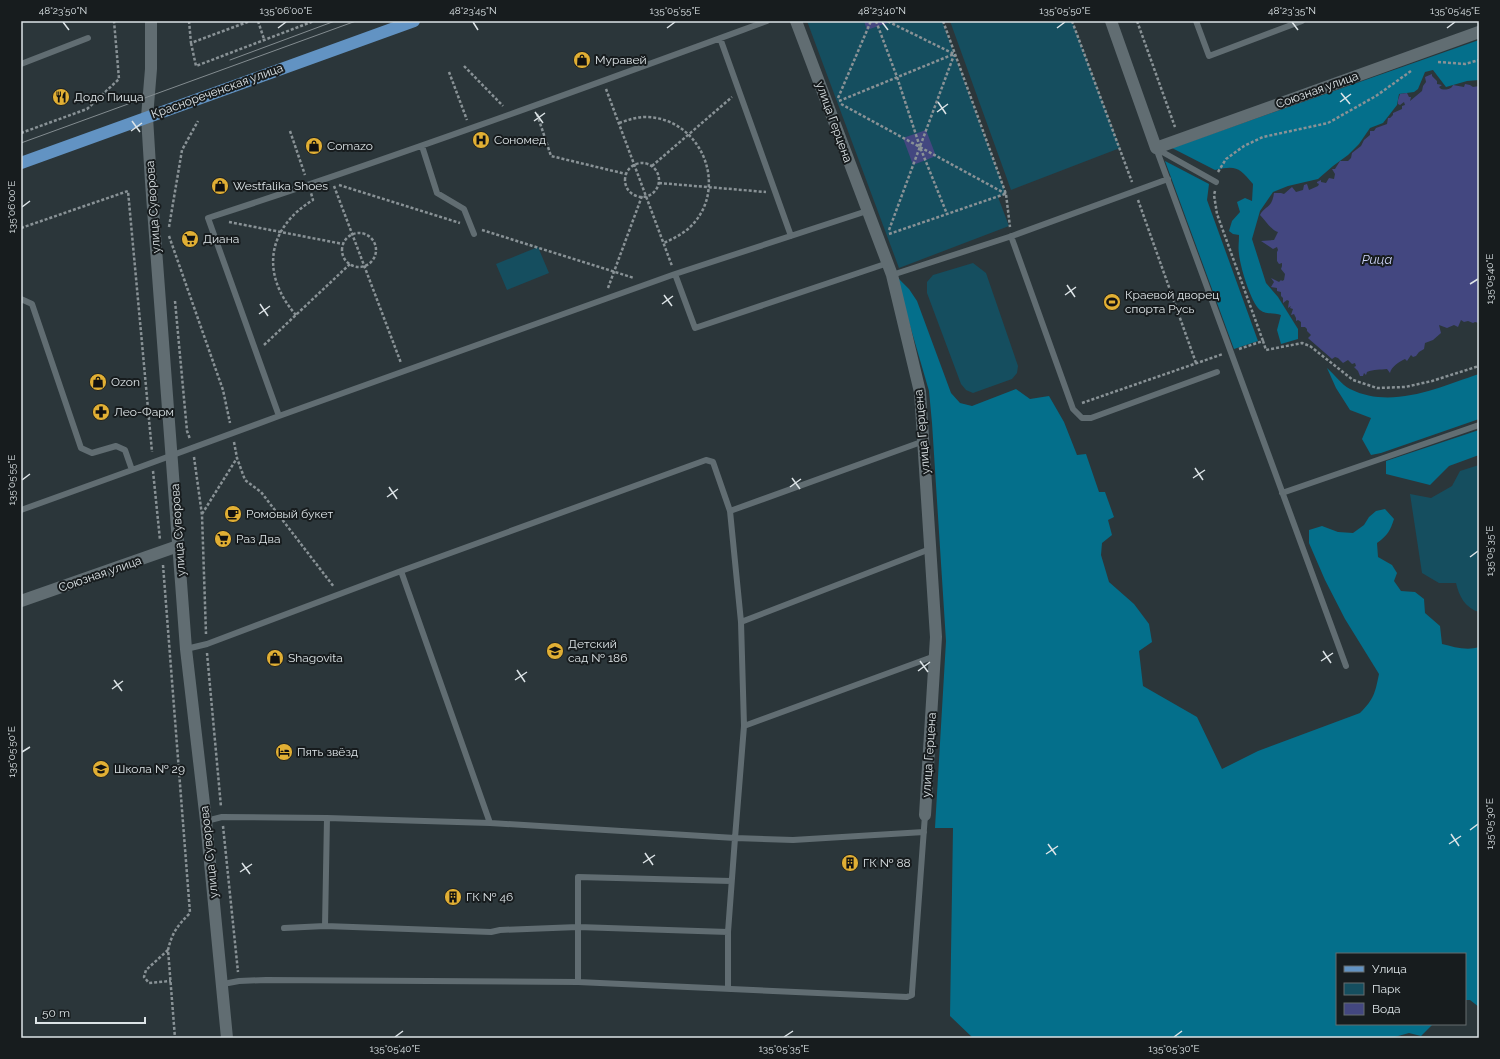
<svg xmlns="http://www.w3.org/2000/svg" width="1500" height="1059" viewBox="0 0 1500 1059" font-family="Raleway,sans-serif">
<style>
.green{fill:#154e5f}
.forest{fill:#046f8b}
.water{fill:#434780}
.lines{fill:none;stroke-linecap:round;stroke-linejoin:round}
.path{stroke:#899296;stroke-width:2.5;stroke-dasharray:3 2;stroke-linecap:butt}
.lane{stroke:#616d72;stroke-width:6}
.street{stroke:#616d72;stroke-width:12}
.secondary{stroke:#616d72;stroke-width:12}
.primary{stroke:#6293c3;stroke-width:12}
.tram{stroke:#838c90;stroke-width:1}
.ticks{fill:none;stroke:#dde4e7;stroke-width:1.5}
.labels{text-anchor:middle;dominant-baseline:central;stroke-width:4;stroke-linejoin:round;paint-order:stroke}
.poi-label{font-size:12px;fill:#dde4e7;stroke:#171c1e;text-anchor:start}
.street-label{font-size:12px;fill:#dde4e7;stroke:#171c1e}
.water-label{font-size:13px;font-style:italic;fill:#cdd3f6;stroke:#171c1e}
.neatline{fill:none;stroke:#dde4e7;stroke-width:1.5}
.ticks-label{font-size:10px;text-anchor:middle;fill:#dde4e7}
</style>
<rect width="100%" height="100%" fill="#2b363a"/>
<path class="green" d="M807,21H942L1006,194L998,197L1009,226L899,268Z
M950,21H1072L1120,148L1011,190Z
M538,247L549,273L507,290L496,264Z
M973,263L986,273L1018,366L1017,373L1012,379L973,393L966,390L961,384L927,293V282L933,275Z
M1479,465V612C1465,608 1459,596 1456,583H1439L1422,573L1410,494L1431,498L1452,486L1460,471Z"/>
<path class="forest" d="M1479,40V80L1467,81L1446,87L1433,70L1425,72L1418,89L1414,92L1399,94L1397,105L1383,123L1370,128L1359,144L1348,155L1333,166L1318,179L1288,186L1273,192L1260,211L1252,239L1266,283L1278,297L1298,329V339L1281,344L1277,330L1281,315C1274,312 1266,315 1260,310C1251,303 1240,266 1239,254C1238,248 1239,242 1239,235L1233,234L1229,231L1232,221L1240,212L1237,202L1245,198L1252,201L1253,184C1239,168 1237,165 1215,170L1172,148Z
M1165,161L1209,184L1207,200L1258,341L1234,349Z
M898,278L909,289L917,301L951,393L960,403L972,406L1016,389L1030,399L1049,396L1064,422L1077,455L1086,454L1099,492H1105L1114,517L1108,520L1112,535L1102,543L1101,555L1109,582L1134,604L1149,624L1152,642L1139,651L1143,686L1197,717L1222,769L1258,751L1360,713C1374,699 1375,693 1379,674L1345,619L1325,580L1309,543V530L1322,526L1338,532L1353,533L1364,525L1369,517L1376,511L1385,509L1394,519C1390,531 1388,535 1377,543L1378,557L1392,565L1397,573L1394,581L1401,591L1415,592L1424,599L1425,613L1440,626L1442,644C1454,647 1467,651 1479,647V1007L1470,1000H1465V954H1337V1024H1433L1421,1036L1409,1033L1391,1038H973L950,1016L953,828H935L946,641L932,423L929,391L900,291Z
M1327,368C1334,374 1342,385 1350,389C1392,410 1439,387 1479,374V419L1381,453L1371,455L1362,439L1371,418L1350,410L1336,388Z
M1479,430V455L1449,466L1430,485L1386,474V461Z"/>
<path class="water" d="M864,21H889L890,22L867,30Z
M1432,74V76L1437,81V84L1442,85L1439,87L1441,89C1445,90 1451,90 1453,85L1464,87L1465,84L1470,85L1473,87L1479,86V323L1475,322L1473,323L1468,321L1464,322L1461,320L1458,327L1454,325L1447,328L1439,325L1441,333L1433,340L1425,343L1424,349L1419,352L1416,356L1413,357L1411,355L1407,361L1405,359C1400,361 1391,367 1390,373L1387,369C1380,370 1374,369 1367,372L1366,375L1364,373L1363,376H1360L1358,371L1354,367L1356,366L1355,363L1352,364L1348,360L1343,363L1338,358L1335,357L1332,359L1309,339L1308,338L1311,335L1307,331V329L1305,327H1301V322L1298,320L1296,321V318L1294,314L1291,315L1293,309L1290,308L1291,306L1288,308L1289,301L1287,300L1283,303V298L1281,296V292L1277,291V288L1271,287L1274,282L1271,278L1279,282L1281,280L1282,281L1284,280L1285,274L1281,269L1282,266V263L1279,264L1277,261V252L1278,250L1277,247L1273,249L1261,241L1274,240L1278,232C1271,230 1265,220 1260,215C1264,206 1272,209 1274,193H1281L1284,194L1292,187L1296,192L1303,190L1304,185L1307,184L1309,190L1318,186L1319,184L1317,183V182L1321,180V182L1326,183L1329,178L1334,179L1335,174L1332,169H1335L1340,161H1348L1351,158L1352,153L1361,146L1364,140L1370,135V131H1374L1376,128L1387,124L1388,118H1390L1393,115V113L1402,109V106L1405,105L1404,102L1400,105L1398,104V100L1400,94L1407,93L1409,97H1411L1410,101L1422,91L1423,86L1426,82L1425,77Z
M926,130L936,156L913,165L903,138Z"/>
<g class="lines">
<path class="path" d="M189,21L191,43L250,21
M258,21L264,39
M876,21L897,77L920,147L947,214
M943,21L1006,194L1010,227
M1072,21L1132,182
M1137,21L1175,127
M191,43L196,66L314,21
M1438,62L1465,64L1479,60
M464,66L503,106
M449,72L467,120
M606,89L672,266
M838,98L871,21
M839,101L954,54L887,21
M841,104L1006,194
M537,114L551,156L626,174
M619,123C628,120 636,117 646,117C703,118 731,191 688,229C681,235 672,239 664,243
M290,131L305,175
M21,133L87,109L119,79L114,21
M625 180a17 17 0 1 1 34 0a17 17 0 1 1-34 0Z
M652,166L732,97
M1218,172L1226,159L1244,146L1263,137L1328,123L1376,96L1411,71
M659,183L766,192
M339,185L460,223
M334,186L401,363
M1215,191L1214,195L1217,214L1263,341
M1138,200L1196,363
M229,222L343,244
M169,227L182,150L198,121
M21,228L128,191L152,452
M482,230L634,278
M889,230L954,55
M342 250a17 17 0 1 1 34 0a17 17 0 1 1-34 0Z
M889,234L1005,194
M169,236L223,390L230,423
M608,288L642,196
M175,301L187,431L190,439
M296,315C260,274 267,228 313,200L311,193
M264,345L350,264
M1239,349L1263,341L1266,350L1302,343L1310,346L1353,380L1377,388L1405,387L1432,381L1479,366
M1082,403L1223,354
M234,442L237,458L245,480L261,492L334,587
M194,457L202,515L206,634
M153,471L160,540
M202,514L237,458
M163,565L190,913C177,926 172,933 168,950L175,1038
M207,653L221,807
M223,826L238,972
M168,950L146,970L144,977L149,983L171,981"/>
<path class="lane" d="M1196,21L1209,56L1302,21
M720,38L791,236
M21,64L88,38
M422,146L437,193L464,209L474,234
M1156,148L1346,666
M1157,149L1216,182
M1011,236L1073,409L1082,418H1091L1217,372
M675,274L695,328L888,263
M892,275L1012,236L1168,179
M21,299L32,304L81,448L92,453L116,446L125,450L132,470L21,510
M279,416L208,218C396,157 581,89 767,21
M132,470L279,416L675,274L867,211
M1282,493L1479,425
M730,511L924,441
M401,571L490,823
M741,622L930,549
M186,649L207,644L401,571L706,460L713,462L730,511L741,622L744,726L735,838L490,823L327,818L222,817L206,821
M744,726L935,656
M325,926L491,932L500,930L578,927L728,932
M284,928L325,926L327,818
M578,982V877L731,881
M223,984L239,981L266,980L578,982L907,997L912,995V992L925,815
M728,989V932L735,838L793,840L924,832"/>
<path class="street" d="M796,21L892,275L920,392L936,637L925,815
M1111,21L1156,148L1479,32
M21,601L178,546"/>
<path class="secondary" d="M151,21V69L147,117L151,182L186,649L206,821L227,1038"/>
<path class="primary" d="M21,163L414,21"/>
<path class="tram" d="M230,60L335,21
M21,143L356,21"/>
</g>
<path class="ticks" d="M63,22L69,30M473,22L478,30M882,22L888,30M1292,22L1298,30M278,28L286,22M667,28L675,22M1057,28L1065,22M1447,28L1455,22M1341,93L1350,104M938,102L946,114M1340,102L1351,94M535,112L543,123M937,112L948,104M132,121L140,132M534,121L545,113M131,131L142,123M22,207L30,201M1470,284L1478,279M1067,285L1075,297M664,295L672,306M1065,295L1076,287M260,304L268,316M662,304L673,296M259,314L270,306M1195,468L1203,480M792,478L800,489M1193,478L1205,470M22,480L30,474M389,487L397,499M790,487L801,479M387,497L398,489M1470,557L1478,551M1323,651L1331,663M920,661L928,672M1321,661L1333,653M517,670L525,682M918,671L930,662M114,680L122,691M515,680L527,672M112,689L123,681M22,752L30,747M1470,830L1478,824M1451,834L1459,846M1048,844L1056,855M1449,844L1461,836M645,853L653,865M1046,854L1058,846M242,863L250,874M643,863L655,855M240,872L252,864M395,1037L403,1031M784,1037L793,1031M1174,1037L1182,1031"/>
<defs>
<g id="shop-disc" transform="scale(0.9)"><circle r="9.5" fill="#e1af34" stroke="#171c1e"/><path d="M-5-2.5h2.3a2.7 3.5 0 0 1 5.4 0H5L5.5 6h-11ZM-1.5-2.5h3a1.5 2.3 0 0 0-3 0Z" fill="#111"/></g>
<g id="restaurant-disc" transform="scale(0.9)"><circle r="9.5" fill="#e1af34" stroke="#171c1e"/><path d="M-5-6h1v4h1v-4h1v4h1v-4h1v5L-1.5 .5V6h-2V.5L-5-1ZM5-6V6H3V1.5H1.5Q1.5-4 5-6Z" fill="#111"/></g>
<g id="hospital-disc" transform="scale(0.9)"><circle r="9.5" fill="#e1af34" stroke="#171c1e"/><path d="M-5-5h3v3.5h4V-5h3V5h-3V1.5h-4V5h-3Z" fill="#111"/></g>
<g id="supermarket-disc" transform="scale(0.9)"><circle r="9.5" fill="#e1af34" stroke="#171c1e"/><path d="M-6-5.5h2.5l.6 2H6L4.5 2H-2.5L-4.4-4H-6ZM-1.5 3.2a1.3 1.3 0 1 0 .1 0ZM3 3.2a1.3 1.3 0 1 0 .1 0Z" fill="#111"/></g>
<g id="stadium-disc" transform="scale(0.9)"><circle r="9.5" fill="#e1af34" stroke="#171c1e"/><path d="M0-5a6.5 5 0 1 0 0 10a6.5 5 0 1 0 0-10ZM-3.5-1.8h7v3.6h-7Z" fill="#111"/></g>
<g id="pharmacy-disc" transform="scale(0.9)"><circle r="9.5" fill="#e1af34" stroke="#171c1e"/><path d="M-2-6h4v4h4v4h-4v4h-4v-4h-4v-4h4Z" fill="#111"/></g>
<g id="cafe-disc" transform="scale(0.9)"><circle r="9.5" fill="#e1af34" stroke="#171c1e"/><path d="M-5.5-4.5H6V0H3Q3 3.5 0 3.5H-2.5Q-5.5 3.5-5.5 0ZM3-3.2v2h1.7v-2ZM-6 4.5H4V6H-6Z" fill="#111"/></g>
<g id="school-disc" transform="scale(0.9)"><circle r="9.5" fill="#e1af34" stroke="#171c1e"/><path d="M0-5L7-2L0 1L-7-2ZM-4 1L0 2.5L4 1V4Q0 6-4 4Z" fill="#111"/></g>
<g id="hotel-disc" transform="scale(0.9)"><circle r="9.5" fill="#e1af34" stroke="#171c1e"/><path d="M-6-4.5h1.5V1H6V5H4.5V3h-9V5H-6ZM-4 0a1.8 1.8 0 1 1 3.6 0ZM.5 0V-2.5h3Q6-2.5 6 0Z" fill="#111"/></g>
<g id="building-disc" transform="scale(0.9)"><circle r="9.5" fill="#e1af34" stroke="#171c1e"/><path d="M-4-6H4V6H1V3H-1V6H-4ZM-2.5-4.3h1.7v1.8h-1.7ZM.8-4.3h1.7v1.8H.8ZM-2.5-1h1.7V.8h-1.7ZM.8-1h1.7V.8H.8Z" fill="#111"/></g>
</defs>
<g fill-rule="evenodd">
<use href="#shop-disc" x="582" y="60"/>
<use href="#restaurant-disc" x="61" y="97"/>
<use href="#hospital-disc" x="481" y="140"/>
<use href="#shop-disc" x="314" y="146"/>
<use href="#shop-disc" x="220" y="186"/>
<use href="#supermarket-disc" x="190" y="239"/>
<use href="#stadium-disc" x="1112" y="302"/>
<use href="#shop-disc" x="98" y="382"/>
<use href="#pharmacy-disc" x="101" y="412"/>
<use href="#cafe-disc" x="233" y="514"/>
<use href="#supermarket-disc" x="223" y="539"/>
<use href="#school-disc" x="555" y="651"/>
<use href="#shop-disc" x="275" y="658"/>
<use href="#hotel-disc" x="284" y="752"/>
<use href="#school-disc" x="101" y="769"/>
<use href="#building-disc" x="850" y="863"/>
<use href="#building-disc" x="453" y="897"/>
</g>
<g class="labels">
<g class="poi-label">
<text x="595" y="60">Муравей</text>
<text x="74" y="97">Додо Пицца</text>
<text x="494" y="140">Сономед</text>
<text x="327" y="146">Comazo</text>
<text x="233" y="186">Westfalika Shoes</text>
<text x="203" y="239">Диана</text>
<text x="1125" y="295">Краевой дворец<tspan x="1125" dy="14">спорта Русь</tspan></text>
<text x="111" y="382">Ozon</text>
<text x="114" y="412">Лео-Фарм</text>
<text x="246" y="514">Ромовый букет</text>
<text x="236" y="539">Раз Два</text>
<text x="568" y="644">Детский<tspan x="568" dy="14">сад № 186</tspan></text>
<text x="288" y="658">Shagovita</text>
<text x="297" y="752">Пять звёзд</text>
<text x="114" y="769">Школа № 29</text>
<text x="863" y="863">ГК № 88</text>
<text x="466" y="897">ГК № 46</text>
</g>
<g class="street-label">
<text transform="translate(1317 90) rotate(-20)">Союзная улица</text>
<text transform="translate(217 91) rotate(-20)">Краснореченская улица</text>
<text transform="translate(834 122) rotate(70)">улица Герцена</text>
<text transform="translate(153 207) rotate(-94)">улица Суворова</text>
<text transform="translate(922 432) rotate(-95)">улица Герцена</text>
<text transform="translate(178 530) rotate(-94)">улица Суворова</text>
<text transform="translate(100 574) rotate(-19)">Союзная улица</text>
<text transform="translate(929 755) rotate(-86)">улица Герцена</text>
<text transform="translate(209 852) rotate(-96)">улица Суворова</text>
</g>
<g class="water-label">
<text x="1377" y="259">Рица</text>
</g>
</g>
<rect width="1500" height="1059" fill="none" stroke="#171c1e" stroke-width="44"/>
<rect x="1336" y="953" width="130" height="72" fill="#171c1e" stroke="#666c6e"/>
<rect x="1344" y="966" width="20" height="6" fill="#6293c3" stroke="#666c6e"/>
<text x="1372" y="973" font-size="12" fill="#dde4e7">Улица</text>
<rect x="1344" y="983" width="20" height="12" fill="#154e5f" stroke="#666c6e"/>
<text x="1372" y="993" font-size="12" fill="#dde4e7">Парк</text>
<rect x="1344" y="1003" width="20" height="12" fill="#434780" stroke="#666c6e"/>
<text x="1372" y="1013" font-size="12" fill="#dde4e7">Вода</text>
<path d="M36 1017v6h109v-6" fill="none" stroke="#dde4e7" stroke-width="2"/>
<text x="42" y="1017" font-size="12" fill="#dde4e7" stroke="#171c1e" stroke-width="3" paint-order="stroke">50 m</text>
<rect x="22" y="22" width="1456" height="1015" class="neatline"/>
<g class="ticks-label">
<text x="63" y="14">48°23'50"N</text>
<text x="286" y="14">135°06'00"E</text>
<text x="473" y="14">48°23'45"N</text>
<text x="675" y="14">135°05'55"E</text>
<text x="882" y="14">48°23'40"N</text>
<text x="1065" y="14">135°05'50"E</text>
<text x="1292" y="14">48°23'35"N</text>
<text x="1455" y="14">135°05'45"E</text>
<text transform="translate(11 207) rotate(-90)" y="4">135°06'00"E</text>
<text transform="translate(1489 279) rotate(-90)" y="4">135°05'40"E</text>
<text transform="translate(11 480) rotate(-90)" y="4">135°05'55"E</text>
<text transform="translate(1489 551) rotate(-90)" y="4">135°05'35"E</text>
<text transform="translate(11 752) rotate(-90)" y="4">135°05'50"E</text>
<text transform="translate(1489 824) rotate(-90)" y="4">135°05'30"E</text>
<text x="395" y="1052">135°05'40"E</text>
<text x="784" y="1052">135°05'35"E</text>
<text x="1174" y="1052">135°05'30"E</text>
</g>
</svg>
